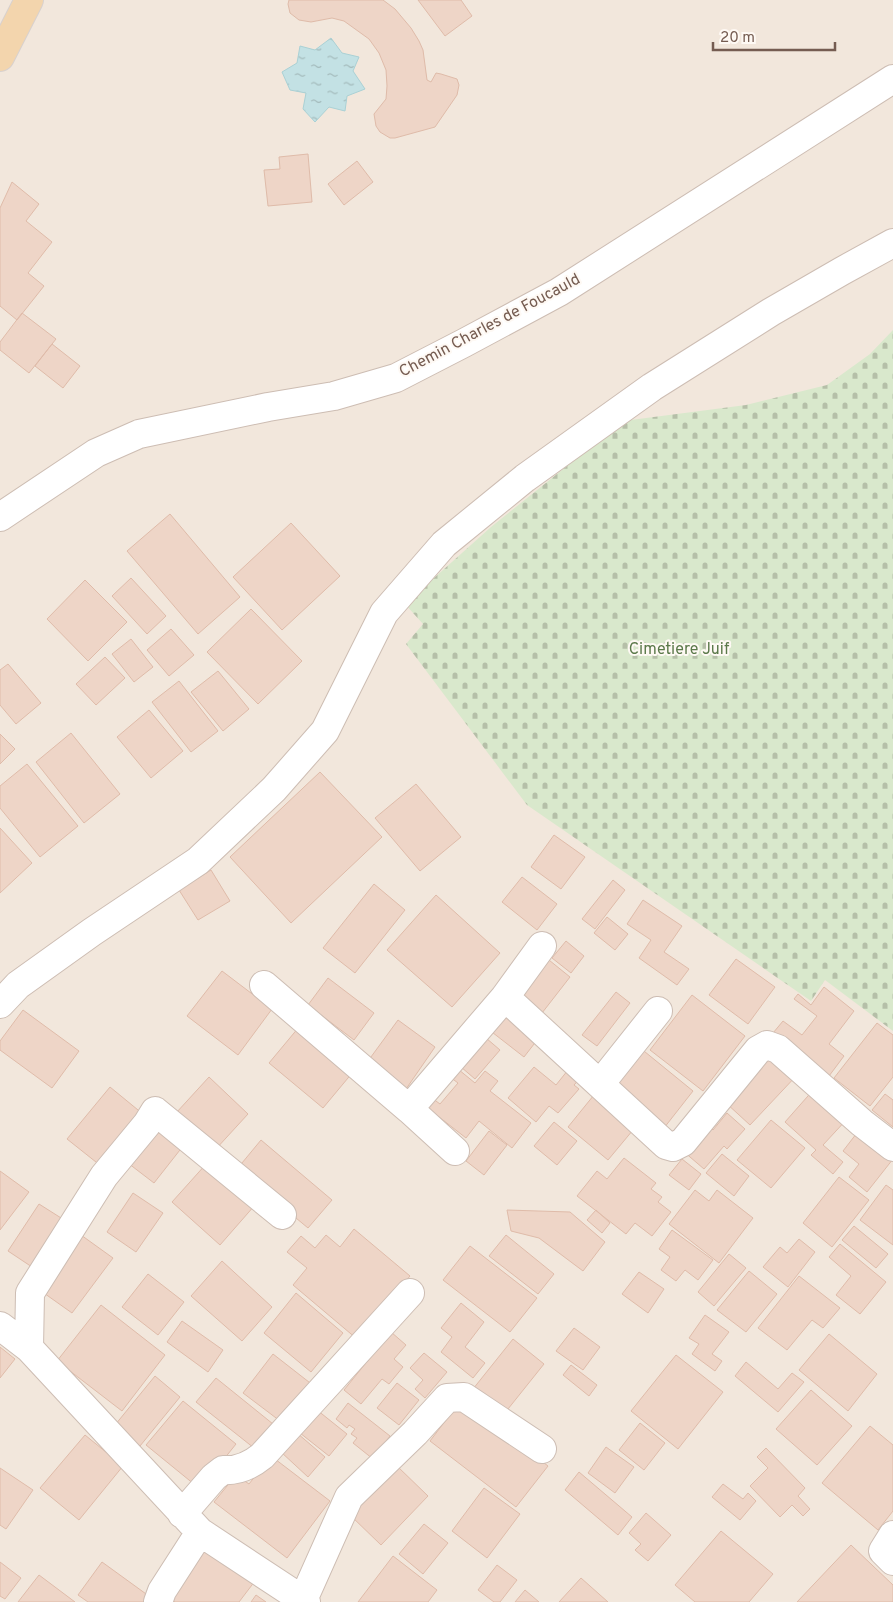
<svg xmlns="http://www.w3.org/2000/svg" width="893" height="1602" viewBox="0 0 893 1602" font-family="Overpass,sans-serif">
<style>
.residential{fill:#f2e7dc}
.cemetery{fill:url(#cemetery-stones)}
.water{fill:url(#water-ripples);stroke:#aad1d5}
.building{fill:#eed5c7;stroke:#dfbba9}
.lines{fill:none;stroke-linecap:round;stroke-linejoin:round}
.minor-casing{stroke:#cdbdb3;stroke-width:30}
.major-casing{stroke:#d8d1ce;stroke-width:30}
.minor{stroke:#fff;stroke-width:28}
.major{stroke:#f3d5ad;stroke-width:28}
.labels{text-anchor:middle;dominant-baseline:central;stroke-width:4;stroke-linejoin:round;paint-order:stroke}
.street-label{font-size:16px;fill:#755c51;stroke:#fef9f4}
.park-label{font-size:16px;fill:#5b794a;stroke:#fef9f4}
</style>
<defs>
<pattern id="cemetery-stones" width="16" height="16" patternUnits="userSpaceOnUse" patternTransform="scale(1.25)"><rect width="16" height="16" fill="#d9e8cc"/><path d="M2 7V4a2 2 0 0 1 4 0v3zM10 15v-3a2 2 0 0 1 4 0v3z" fill="#b5bfa8"/></pattern>
<pattern id="water-ripples" width="26" height="14" patternUnits="userSpaceOnUse" patternTransform="scale(1.25)"><rect width="26" height="14" fill="#c3e1e4"/><path d="M2 4q2-2 4 0t4 0M15 11q2-2 4 0t4 0" fill="none" stroke="#a3babb"/></pattern>
</defs>
<rect width="100%" height="100%" fill="#fbf5ed"/>
<path class="residential" d="M0,0H893V1602H0Z"/>
<path class="cemetery" d="M893,330V1031L825,980L811,1001L527,805L406,644L423,624L405,604L491,527L623,421L746,405L827,385L870,354Z"/>
<path class="water" d="M331,38L342,53L359,57L353,71L365,89L347,96L345,111L329,107L315,122L303,109L306,93L290,90L282,72L297,63L300,46L315,50Z"/>
<path class="building" d="M289,0H383L395,9L411,28L419,41L423,50L427,80L431,82L436,73L441,74L457,79L459,85L457,95L435,127L395,138H390L380,132L376,126L374,114L386,99L387,86L386,70L379,53L369,39L344,21L332,18L311,22L299,20L290,13L288,4Z
M418,0H461L472,16L445,36Z
M308,154L312,202L268,206L264,170L280,169L279,157Z
M357,161L373,182L344,205L328,184Z
M12,182L39,204L26,221L52,242L28,273L44,286L17,320L0,306V208Z
M22,313L56,339L29,373L0,350V342Z
M52,344L80,366L63,388L35,366Z
M170,514L240,597L198,634L127,551Z
M291,523L340,576L282,630L233,577Z
M131,578L166,616L147,634L112,596Z
M85,580L127,622L88,661L47,619Z
M251,609L302,661L258,704L207,652Z
M171,629L194,655L169,676L147,650Z
M131,639L153,667L134,682L112,654Z
M105,657L125,678L96,705L76,684Z
M8,664L41,703L16,724L0,705V670Z
M218,671L249,709L223,731L191,692Z
M179,681L218,731L191,752L152,702Z
M149,710L183,751L151,778L117,737Z
M71,733L120,794L84,823L36,762Z
M0,734L15,749L0,764Z
M27,764L78,826L40,857L0,808V786Z
M320,772L382,837L291,923L230,857Z
M416,784L461,837L420,871L375,818Z
M0,828L32,863L0,893Z
M554,835L585,857L561,889L531,867Z
M211,870L230,901L198,920L179,890Z
M522,877L557,904L537,930L502,902Z
M613,880L625,890L595,929L582,919Z
M374,884L405,910L355,973L323,948Z
M436,895L500,953L452,1007L387,950Z
M643,900L682,926L664,952L689,969L677,985L639,958L651,940L627,924Z
M607,917L628,934L615,950L594,933Z
M566,941L584,956L571,973L552,958Z
M544,956L570,977L542,1013L516,992Z
M736,959L775,987L748,1024L709,995Z
M222,971L272,1009L238,1055L187,1016Z
M328,978L374,1013L354,1040L308,1005Z
M824,987L854,1011L829,1044L844,1056L829,1076L773,1033L783,1021L802,1035L817,1016L794,999L798,994L811,1005Z
M616,992L630,1003L597,1046L582,1035Z
M692,995L745,1036L703,1091L650,1050Z
M505,1007L541,1035L524,1057L488,1029Z
M23,1010L79,1051L52,1088L0,1050V1041Z
M398,1020L435,1047L406,1089L368,1061Z
M877,1023L893,1035V1077L870,1106L834,1078Z
M299,1027L353,1072L323,1108L269,1063Z
M486,1038L500,1050L475,1079L461,1067Z
M639,1047L693,1091L664,1128L609,1083Z
M774,1051L798,1074L750,1125L726,1103Z
M453,1065L475,1083L485,1071L498,1081L490,1091L531,1123L512,1148L479,1121L466,1138L425,1106L432,1098L440,1104L458,1083L446,1074Z
M572,1065L583,1075L574,1085L579,1089L558,1113L549,1106L536,1122L508,1098L534,1067L556,1085Z
M209,1077L248,1114L215,1150L176,1113Z
M110,1087L149,1119L106,1170L67,1139Z
M815,1088L848,1118L823,1145L843,1162L833,1174L811,1155L816,1150L785,1122Z
M598,1090L638,1124L608,1160L568,1127Z
M885,1094L893,1100V1127L872,1110Z
M727,1113L745,1129L727,1149L724,1146L704,1169L683,1151L707,1124L713,1130Z
M158,1117L187,1141L154,1183L124,1160Z
M771,1120L805,1148L771,1188L737,1160Z
M554,1122L577,1141L557,1165L534,1146Z
M860,1129L893,1159L867,1192L849,1177L859,1164L843,1151Z
M489,1131L507,1145L484,1175L466,1161Z
M261,1140L332,1200L308,1228L237,1169Z
M722,1154L749,1176L734,1196L706,1173Z
M624,1158L656,1183L651,1189L662,1197L658,1202L671,1212L652,1236L635,1223L626,1234L577,1196L597,1171L607,1179Z
M682,1159L701,1174L689,1190L669,1175Z
M207,1163L255,1205L220,1245L172,1202Z
M0,1171L29,1192L0,1230Z
M839,1177L869,1200L832,1247L803,1223Z
M886,1185L893,1190V1245L860,1220Z
M695,1190L709,1201L717,1190L753,1218L719,1263L669,1224Z
M133,1193L163,1213L136,1252L107,1232Z
M39,1204L69,1223L38,1271L8,1251Z
M507,1210L570,1212L605,1242L583,1271L539,1238L511,1231Z
M596,1210L610,1223L602,1233L587,1220Z
M854,1226L888,1254L876,1268L842,1240Z
M354,1229L410,1276L357,1339L293,1285L307,1268L287,1252L301,1236L315,1248L326,1235L340,1247Z
M672,1230L713,1260L698,1280L685,1270L676,1281L661,1270L670,1257L659,1249Z
M81,1235L113,1258L72,1313L41,1291Z
M506,1235L554,1274L538,1294L489,1256Z
M799,1239L815,1252L788,1287L763,1267L780,1247L787,1253Z
M840,1244L886,1282L860,1314L836,1295L851,1276L829,1257Z
M470,1246L537,1298L510,1332L443,1280Z
M729,1254L746,1268L714,1306L698,1292Z
M222,1261L272,1307L242,1341L191,1296Z
M749,1271L777,1294L746,1332L717,1310Z
M639,1272L664,1289L648,1313L622,1294Z
M148,1274L184,1302L158,1335L122,1307Z
M799,1276L840,1308L823,1328L812,1320L787,1350L758,1328Z
M296,1293L343,1333L311,1372L264,1333Z
M461,1303L484,1322L465,1347L485,1363L473,1378L441,1352L452,1337L441,1328Z
M101,1305L165,1355L122,1411L57,1361Z
M705,1315L729,1332L712,1354L722,1361L715,1371L692,1354L699,1344L689,1338Z
M182,1321L223,1350L208,1372L167,1342Z
M574,1328L600,1347L583,1370L556,1351Z
M391,1332L406,1345L394,1359L403,1367L389,1384L382,1379L361,1404L344,1390Z
M829,1334L877,1374L848,1411L799,1370Z
M513,1339L544,1364L504,1414L473,1389Z
M0,1347L15,1359L0,1378Z
M424,1353L447,1372L425,1398L415,1389L423,1380L410,1368Z
M273,1354L314,1386L284,1424L243,1393Z
M676,1355L723,1392L678,1449L631,1411Z
M746,1362L778,1389L792,1373L804,1382L778,1412L735,1376Z
M571,1365L597,1385L589,1396L563,1375Z
M155,1376L180,1397L140,1446L115,1425Z
M216,1378L273,1424L254,1448L196,1402Z
M397,1383L419,1400L399,1425L377,1408Z
M811,1390L852,1426L817,1465L776,1429Z
M462,1399L548,1466L516,1507L430,1441Z
M183,1401L236,1444L200,1489L146,1445Z
M348,1403L390,1436L373,1459L353,1443L357,1438L351,1434L355,1429L349,1425L347,1428L336,1419Z
M317,1410L347,1434L329,1456L300,1433Z
M640,1423L665,1443L644,1470L619,1450Z
M870,1426L893,1445V1511L878,1530L822,1483Z
M297,1433L325,1457L308,1477L281,1452Z
M85,1435L123,1466L79,1520L40,1488Z
M606,1447L634,1467L615,1493L588,1473Z
M766,1448L805,1488L798,1496L810,1509L803,1516L792,1505L780,1517L750,1486L768,1468L757,1457Z
M271,1456L330,1501L287,1558L214,1502L236,1475L249,1484Z
M397,1466L428,1496L381,1545L349,1514Z
M0,1468L33,1490L6,1529L0,1525Z
M579,1472L632,1517L618,1535L565,1490Z
M723,1484L743,1499L748,1493L756,1501L740,1520L712,1497Z
M484,1488L520,1514L487,1558L452,1531Z
M646,1513L671,1535L648,1561L635,1550L641,1544L629,1533Z
M424,1524L448,1543L423,1574L399,1554Z
M721,1531L773,1574L749,1602H695L675,1585Z
M205,1544L255,1581L239,1602H175L167,1596Z
M851,1545L893,1585V1602H797Z
M393,1556L437,1590L428,1602H358Z
M0,1562L21,1578L5,1599L0,1596Z
M102,1562L153,1599L150,1602H88L78,1595Z
M497,1565L517,1580L500,1602H494L478,1590Z
M39,1575L75,1602H18Z
M581,1578L608,1602H559Z
M525,1590L539,1602H515Z
M256,1595L266,1602H251Z"/>
<g class="lines">
<g class="minor-casing">
<path id="minor" d="M0,517L96,453L139,434L268,407L334,396L396,378L464,343L559,292L893,79
M542,946L505,997L666,1145L673,1147L683,1142L758,1050L767,1045L778,1049L862,1123L893,1147
M264,985L409,1109L455,1151
M0,1004L18,985L92,932L198,861L274,789L325,731L384,613L444,544L525,478L652,387L771,312L842,271L893,243
M600,1084L658,1011
M409,1109L505,997
M0,1326L29,1348L200,1532L306,1602
M29,1348L30,1293L104,1176L147,1124L155,1111L282,1215
M182,1514L214,1477L223,1470C237,1471 251,1465 262,1456L410,1293
M893,1535L883,1551L893,1561
M303,1600L349,1497L415,1433L447,1398L464,1397L542,1449
M158,1602L162,1591L200,1532"/>
</g>
<g class="major-casing">
<path id="major" d="M0,57L29,0"/>
</g>
<use href="#minor" class="minor"/>
<use href="#major" class="major"/>
</g>
<g class="labels">
<g class="street-label">
<text transform="translate(490 326) rotate(-28)">Chemin Charles de Foucauld</text>
</g>
<g class="park-label">
<text x="679" y="650">Cimetiere Juif</text>
</g>
</g>
<path d="M713 42v8h122v-8" fill="none" stroke="#755c51" stroke-width="2.5"/>
<text x="720" y="42" font-size="15" fill="#755c51" stroke="#fef9f4" stroke-width="4" paint-order="stroke">20 m</text>
</svg>
